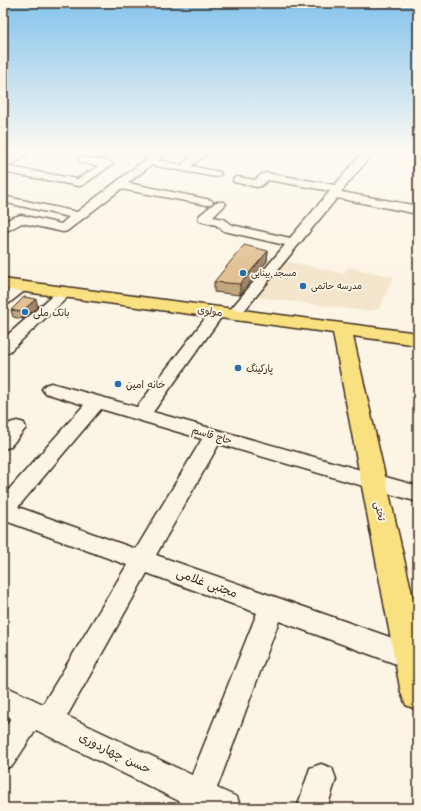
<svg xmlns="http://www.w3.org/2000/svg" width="421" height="811" viewBox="0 0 421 811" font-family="'Shantell Sans','Playpen Sans Arabic',sans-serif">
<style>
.built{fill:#f4e5cd}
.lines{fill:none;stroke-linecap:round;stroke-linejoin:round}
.minor-casing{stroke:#3b2a1e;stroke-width:3}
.major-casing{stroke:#3b2a1e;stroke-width:3}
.minor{fill:#fcf5e5;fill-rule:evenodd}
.major{fill:#f9e181;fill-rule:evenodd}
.wall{fill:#c2a67f;stroke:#3b2a1e}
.shaded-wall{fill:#9e8768;stroke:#3b2a1e}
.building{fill:#e2c194;stroke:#3b2a1e}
.poi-dot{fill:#1f6fb2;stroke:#fcf5e5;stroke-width:1.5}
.labels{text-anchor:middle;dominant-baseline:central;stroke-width:4;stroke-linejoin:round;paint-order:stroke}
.far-poi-label{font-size:9px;fill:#3b2a1e;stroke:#fcf5e5;text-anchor:start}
.street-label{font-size:10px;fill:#3b2a1e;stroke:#fcf5e5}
.poi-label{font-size:10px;fill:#3b2a1e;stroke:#fcf5e5;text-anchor:start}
.near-street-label{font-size:12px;fill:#3b2a1e;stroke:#fcf5e5}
</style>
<rect width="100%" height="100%" fill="#fcf5e5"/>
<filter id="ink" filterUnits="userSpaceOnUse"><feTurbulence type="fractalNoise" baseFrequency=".025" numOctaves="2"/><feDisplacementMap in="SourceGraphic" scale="8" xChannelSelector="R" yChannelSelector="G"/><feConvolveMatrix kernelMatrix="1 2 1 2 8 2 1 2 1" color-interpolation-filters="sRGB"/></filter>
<g filter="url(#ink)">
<path class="built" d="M287,261L344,274L348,267L394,277L379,309L365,311L258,297Z"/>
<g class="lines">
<g class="minor-casing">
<path id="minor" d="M154,153H166L158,160L181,165L195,153H207L191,166L220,172L221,174L216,177L151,165L128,183L211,200L213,202L211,204L207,205L121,189L67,231L63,232L22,223L3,233V223L11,218L21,215L61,224L69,217L3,202V196L77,212Z
M362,153H373L341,192L418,206V214L337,198L239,317L234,319L229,317L226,314L229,311L285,245L224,231L216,225L200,221L198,218L200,215L216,202H224L226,204L213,217L224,219L232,225L290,238L330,191L268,180L261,186L257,187L234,182L233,180L234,178L238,177L255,180L262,174L266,173L335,185Z
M84,157L108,161L113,164L83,185L79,186L3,172V166L77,179L99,166L80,162L79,160L80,158Z
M22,282L27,283L29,286L27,289L8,304L3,305V294L17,283Z
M65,288L70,289L72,292L70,295L9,352L3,353V339L60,289Z
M212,314L217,316L220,319L153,412L418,486V502L219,444L156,555L418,647V665L410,669L279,621L217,788L237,797L241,808H179L181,802L36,730L13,765L3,770V730L11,718L3,713V685L43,704L127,565L3,520V496L84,405L45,393L42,389L45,385L51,383L137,407L207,316ZM101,409L202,439L136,549L18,507ZM147,573L257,613L192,775L67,716Z
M17,421L24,423L26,428L10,447L3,449V430L10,423Z
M321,764L332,768L336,779L327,808H297L310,768Z"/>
</g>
<g class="major-casing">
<path id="major" d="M14,153H29L8,168L3,169V160Z
M3,279L418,333V345L353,336L418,620V710L406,705L401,693L333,333L3,289Z"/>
</g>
<use href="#minor" class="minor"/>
<use href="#major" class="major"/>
</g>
<path class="wall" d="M268,251L267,261L240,295L214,292V282Z
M38,307L23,319L13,317L11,310Z"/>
<path class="shaded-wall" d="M268,251L267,261L240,295V284Z
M36,299L38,307L23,319L21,312Z"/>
<path class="building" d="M244,245L268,251L240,284L214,282Z
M24,297L36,299L21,312L11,310Z"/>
</g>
<linearGradient id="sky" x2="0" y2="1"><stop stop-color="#85c4ec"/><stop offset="0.57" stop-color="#fefaf3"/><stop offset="1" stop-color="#fefaf3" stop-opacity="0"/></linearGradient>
<rect width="421" height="267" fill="url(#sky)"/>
<g class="poi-dot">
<circle cx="243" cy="273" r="4"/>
<circle cx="303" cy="286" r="4"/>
<circle cx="25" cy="312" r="4"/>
<circle cx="238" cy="368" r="4"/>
<circle cx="118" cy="384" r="4"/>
</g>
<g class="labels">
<g class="far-poi-label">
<text x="251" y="273">مسجد بینایی</text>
<text x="311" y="286">مدرسه حاتمی</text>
</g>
<g class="street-label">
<text transform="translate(210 311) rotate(8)">مولوی</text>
<text transform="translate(212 435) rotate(16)">حاج قاسم</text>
<text transform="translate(380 511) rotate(78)">تختی</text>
</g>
<g class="poi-label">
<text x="33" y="312">بانک ملی</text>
<text x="246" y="368">پارکینگ</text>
<text x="126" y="384">خانه امین</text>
</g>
<g class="near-street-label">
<text transform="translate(207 583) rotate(20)">مجتبی غلامی</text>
<text transform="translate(115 753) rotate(26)">حسن چهاردوری</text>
</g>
</g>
<rect width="421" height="811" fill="none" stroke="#fcf5e5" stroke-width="16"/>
<rect x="8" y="8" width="405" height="795" fill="none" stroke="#3b2a1e" stroke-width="1.5" filter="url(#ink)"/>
</svg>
